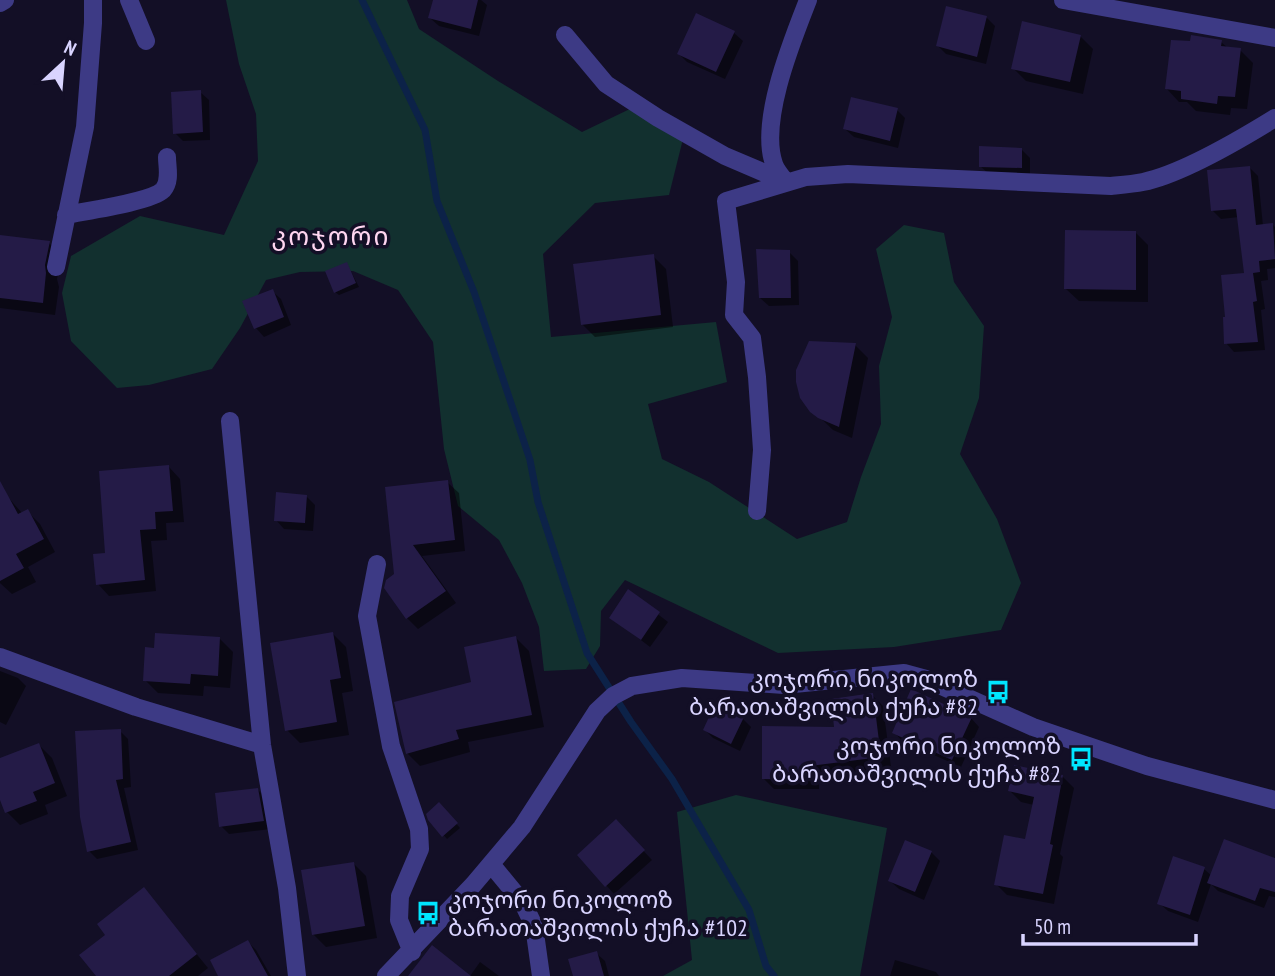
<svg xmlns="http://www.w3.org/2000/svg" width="1275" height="976" viewBox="0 0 1275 976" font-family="'PT Sans Narrow','Noto Sans Georgian',sans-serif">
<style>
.green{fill:#12302f}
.shadow{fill:#0007}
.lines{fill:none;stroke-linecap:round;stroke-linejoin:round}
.stream{stroke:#0c2248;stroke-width:7}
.building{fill:#241b47}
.minor{stroke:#3d3a85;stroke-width:18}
.labels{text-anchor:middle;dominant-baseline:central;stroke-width:7;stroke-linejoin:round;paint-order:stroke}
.poi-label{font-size:24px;fill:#d9d4ff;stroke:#130f26;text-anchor:end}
.neighbourhood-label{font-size:26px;letter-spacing:2px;fill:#ffd6f0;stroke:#130f26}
</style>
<rect width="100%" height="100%" fill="#130f26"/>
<path class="green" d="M226,0H407L419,29L498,81L582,132L634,107L683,139L669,195L595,203L543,254L551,337L716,322L727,382L648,404L662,459L709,482L797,539L847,522L861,477L881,424L879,366L892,317L876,249L904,225L944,233L954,282L984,326L979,398L960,454L997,519L1021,583L1001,630L894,647L778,653L625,580L601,611L600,646L586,669L544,671L539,627L522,583L499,540L458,506L444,449L433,342L398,290L353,271L300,272L266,280L240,328L212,369L149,385L117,388L71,341L62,293L71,256L140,216L224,235L258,161L256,114L239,64Z
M736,795L887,828L860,976H663L692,960L677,812Z"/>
<path class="shadow" d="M435,0H481L487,5L479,36L439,26L430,18Z
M947,8L987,18L995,26L986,64L946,54L938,46Z
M696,15L734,33L743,41L725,79L687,62L679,54Z
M1080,36L1093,49L1083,94L1026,81L1013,68Z
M1221,42L1228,48L1240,50L1253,63L1247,109L1231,108L1230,115L1196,111L1187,102H1179L1167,89Z
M200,92L209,100L210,140L183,141L175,133Z
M897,110L905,118L898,148L854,137L845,129Z
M1022,150L1030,158V176L989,174L980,166Z
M1250,168L1258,176L1263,226L1273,225L1275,227V268L1267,269L1268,280L1261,281L1265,309L1261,310L1265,350L1234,352L1226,343L1246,275L1239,217L1221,219L1212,210Z
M1135,232L1148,245V302L1079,301L1066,289Z
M0,236L49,243L62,256L57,279L59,287L55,315L0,308Z
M789,252L798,261L799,305L769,306L760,298Z
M653,256L666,269L673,327L595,337L582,324Z
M347,264L359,287L339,295L335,292Z
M272,291L281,299L291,325L264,337L256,328Z
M855,345L868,358L852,438L833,430L806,404Z
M169,467L180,479L184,522L166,523L167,540L151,541L156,591L109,596L98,584L107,555Z
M447,482L459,493L465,551L422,556L456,603L418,629L407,618L396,574Z
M6,495L22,513L27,511L40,524L55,552L28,567L36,582L12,594L0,583V498Z
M307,497L315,505L313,531L284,529L276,520Z
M629,592L668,622L650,647L611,617Z
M333,634L346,647L353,691L342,693L349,735L300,743L287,730Z
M516,638L529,651L544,727L468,742L470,752L420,766L407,753Z
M220,639L233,652L230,688L204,686L203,696L158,693L145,680Z
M0,671L18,678L26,686L6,725L0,722Z
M872,695L883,706L891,767L819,776V789H774L764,779L836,729Z
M971,718L979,727L961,767L902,741L894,732Z
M743,719L751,727L740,751L713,738L705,730Z
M120,731L128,739L131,787L124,788L138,850L97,859L89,851Z
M39,745L52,758L67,796L45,805L48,814L20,825L7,812L0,796V760Z
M1063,777L1074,788L1060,854L1063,857L1054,904L1007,895L996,884L1027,841L1034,805L1021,802L1010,791Z
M257,789L266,798L271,829L229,834L221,826Z
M439,804L460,828L447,839L430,819Z
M624,830L652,860L614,894L606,885Z
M931,852L940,861L924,900L899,889L890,881Z
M1275,856V897L1269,896L1264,908L1218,891L1211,884L1198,922L1168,911L1159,903L1204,869L1212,876L1274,860Z
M354,864L366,876L377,938L326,947L313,934Z
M144,890L208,968L198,976H98L107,935Z
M248,942L256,950L271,976H220Z
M596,953L605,961L609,976H575Z
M895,960L936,972L939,976H890Z
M480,962L499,976H470Z"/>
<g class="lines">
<path class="stream" d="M362,0L425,130L437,201L474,292L530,460L538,502L587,653L631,722L672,779L749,910L766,966L774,976"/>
</g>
<path class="building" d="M433,0H478L471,29L428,18Z
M946,6L987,16L977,57L936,46Z
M696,13L735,31L716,72L677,54Z
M1022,21L1081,35L1070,82L1011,69Z
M1191,35L1222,40L1221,46L1241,48L1235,97L1218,96L1217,104L1181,99V91L1165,89L1171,40L1190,41Z
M201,90L203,132L173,134L171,92Z
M851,97L898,108L890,141L843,129Z
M979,146L1022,148V168L979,167Z
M1250,166L1256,225L1273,223L1275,259L1259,261L1260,272L1253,273L1257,301L1253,302L1258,342L1224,344L1223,317H1225L1221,275L1244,273L1236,209L1211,211L1207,170Z
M1065,230L1136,231V290L1064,289Z
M0,235L50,241L45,265L46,273L43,303L0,298Z
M756,249L790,250L791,298H759Z
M654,254L661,315L581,325L573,264Z
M347,262L356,283L334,293L325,271Z
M273,289L284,317L254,329L242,301Z
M809,341L856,343L839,427L818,418L810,412L800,398L796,382V370Z
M169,465L173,511L155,512L156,529L140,530L145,580L96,585L93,554L105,553L99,471Z
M448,480L455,540L413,545L446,591L406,619L384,588L386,580L394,574L385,487Z
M0,481L18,514L28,509L44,539L16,554L24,568L0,581Z
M276,492L307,495L305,523L274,521Z
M628,589L660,612L641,640L609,618Z
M333,632L341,678L330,680L337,722L285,731L270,643Z
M155,633L220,637L218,676L191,674L190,684L143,681L145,647L154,648Z
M516,636L532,715L456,730L459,739L406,754L394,702L471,682L464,647Z
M911,689L972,717L952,760L892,733Z
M873,693L881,757L810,766L809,780L762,779V726L834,727L831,699Z
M715,704L744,717L731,744L703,730Z
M121,729L123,779L116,780L131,842L87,852L80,817L75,731Z
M39,743L55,783L33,792L37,801L5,813L0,800V758Z
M1014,765L1063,775L1050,844L1053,845L1043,894L994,885L1004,835L1025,839L1034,797L1008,791Z
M258,788L264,821L219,827L215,793Z
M439,802L458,823L442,837L428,820L426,814Z
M616,819L645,850L605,887L577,855Z
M1224,839L1275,858V892L1260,888L1255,901L1207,883Z
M905,840L932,851L915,892L888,881Z
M1173,856L1205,867L1190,915L1157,904Z
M354,862L365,926L312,935L301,870Z
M144,887L197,954L169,976H96L79,955L105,935L97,924Z
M248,940L268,976H218L210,960Z
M432,945L471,976H408Z
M597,951L604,976H573L568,959Z"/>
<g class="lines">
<path class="minor" d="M129,0L146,41
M1063,0L1275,38
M0,3L5,0
M565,35L606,84L658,118L725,156L786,182
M786,182C782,177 776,170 774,164C759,121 792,41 808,0
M66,215C85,211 151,202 163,190C171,181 167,167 167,157
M56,267L85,127L93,23V0
M230,421L262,745L287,888L297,976
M757,511L762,450L757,377L752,338L734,315L736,282L726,201L806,177L848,174L1111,186C1121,185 1133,184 1143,182C1182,174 1241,139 1275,118
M377,564L367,616L391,746L419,829L420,849L400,896L399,920L412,952
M0,657L136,707L262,745
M491,864L523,903L534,926L541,976
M386,976L473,885L522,827L597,711L613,696L632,686L682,678L784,685L904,673L926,679L1033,727L1147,766L1275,800"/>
</g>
<defs>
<g id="bus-bare" transform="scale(1.89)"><path d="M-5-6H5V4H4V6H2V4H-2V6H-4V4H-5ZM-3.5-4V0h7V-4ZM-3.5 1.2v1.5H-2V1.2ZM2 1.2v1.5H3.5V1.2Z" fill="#00e5ff" stroke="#130f26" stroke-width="2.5" paint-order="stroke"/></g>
</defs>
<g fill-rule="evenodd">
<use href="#bus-bare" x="998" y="692"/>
<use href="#bus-bare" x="1081" y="759"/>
<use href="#bus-bare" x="428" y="913"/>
</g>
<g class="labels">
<g class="poi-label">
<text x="978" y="678">კოჯორი, ნიკოლოზ<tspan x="978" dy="28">ბარათაშვილის ქუჩა #82</tspan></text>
<text x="1061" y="745">კოჯორი ნიკოლოზ<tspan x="1061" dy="28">ბარათაშვილის ქუჩა #82</tspan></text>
<text x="448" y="899" text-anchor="start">კოჯორი ნიკოლოზ<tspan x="448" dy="28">ბარათაშვილის ქუჩა #102</tspan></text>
</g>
<g class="neighbourhood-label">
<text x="331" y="235">კოჯორი</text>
</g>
</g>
<g transform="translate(63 63) rotate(26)" stroke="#130f26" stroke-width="5" paint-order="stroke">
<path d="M0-5L12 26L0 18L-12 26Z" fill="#d9d4ff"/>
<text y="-10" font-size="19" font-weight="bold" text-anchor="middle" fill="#d9d4ff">N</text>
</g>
<path d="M1023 934v10h173v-10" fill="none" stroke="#d9d4ff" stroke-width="3.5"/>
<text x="1034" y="934" font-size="21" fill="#d9d4ff" stroke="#130f26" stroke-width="5" paint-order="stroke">50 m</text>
</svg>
